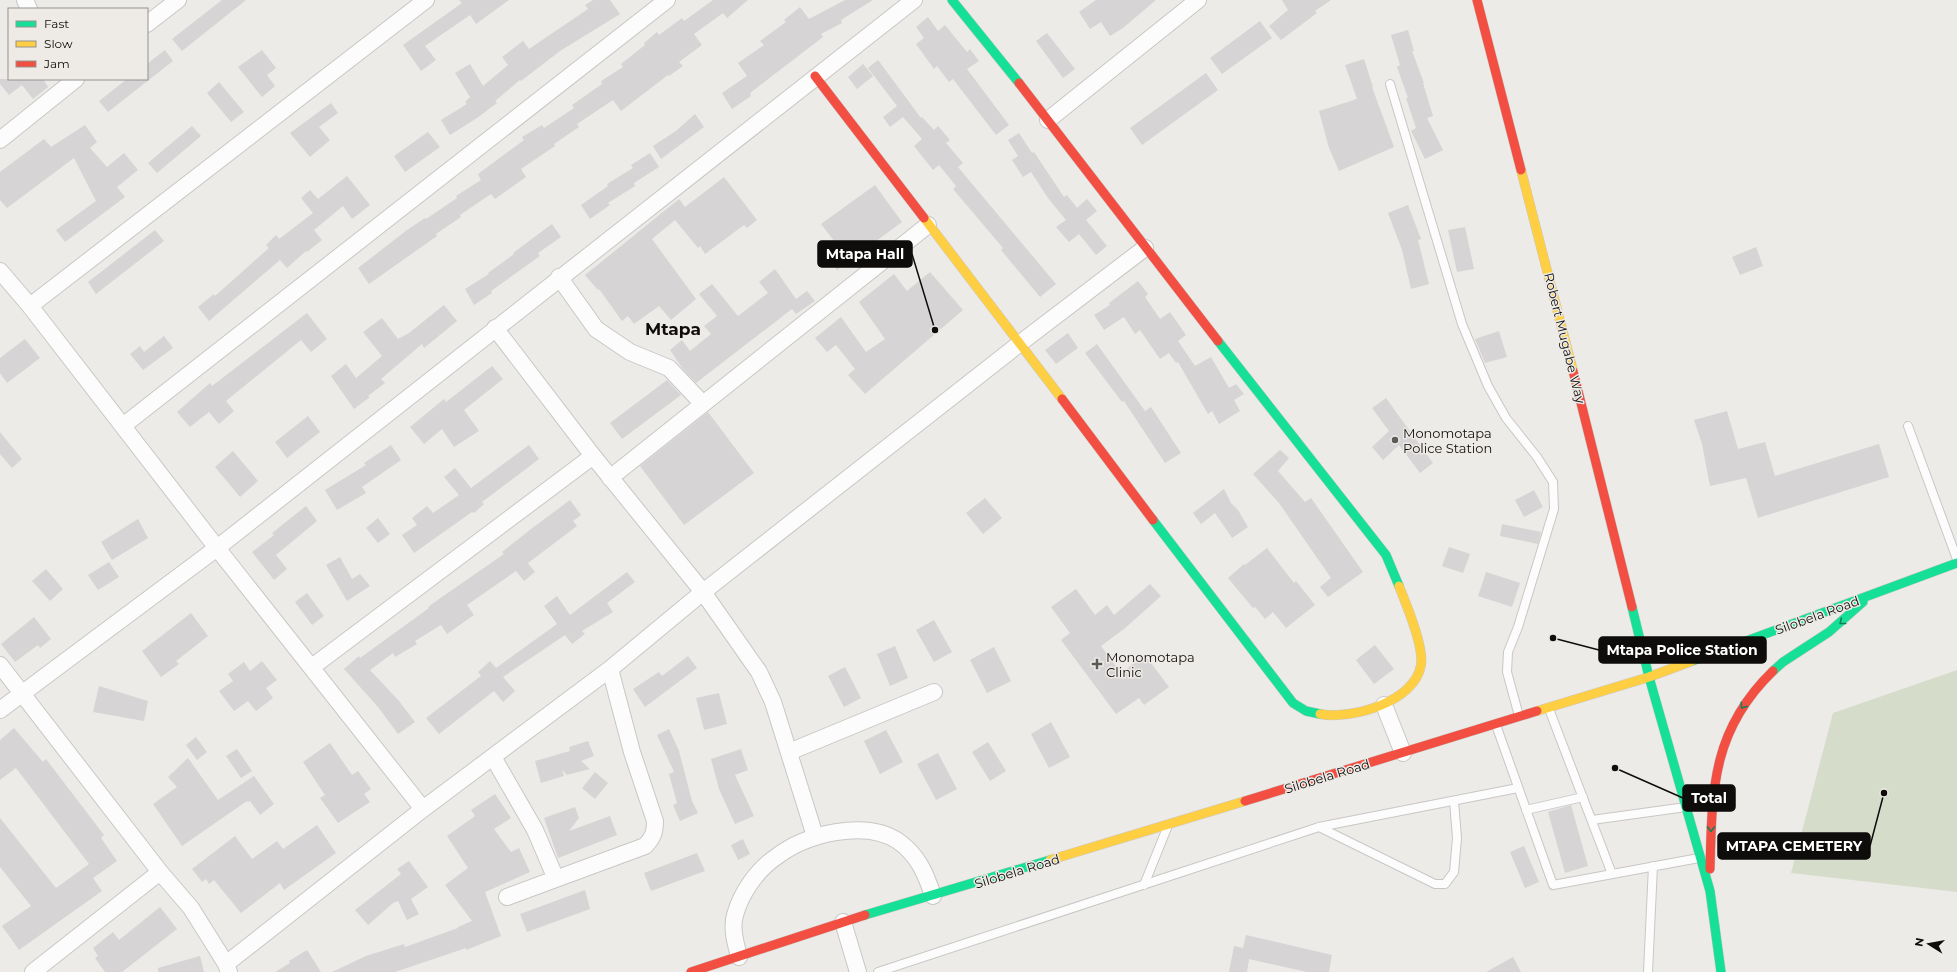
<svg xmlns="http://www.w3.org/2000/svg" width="1957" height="972" viewBox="0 0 1957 972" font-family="Montserrat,sans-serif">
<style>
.green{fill:#d5ddca}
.building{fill:#d6d4d4}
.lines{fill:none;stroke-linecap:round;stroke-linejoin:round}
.lane-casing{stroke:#c9c7c5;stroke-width:10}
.street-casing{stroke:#c9c7c5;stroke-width:18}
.fast-casing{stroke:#c9c7c5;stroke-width:10}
.slow-casing{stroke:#c9c7c5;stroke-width:10}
.jam-casing{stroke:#c9c7c5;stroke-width:10}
.lane{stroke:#fcfcfc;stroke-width:8}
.street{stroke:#fcfcfc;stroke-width:16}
.fast{stroke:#16e098;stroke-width:9}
.slow{stroke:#ffcf43;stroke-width:9}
.jam{stroke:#f24e42;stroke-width:9}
.oneway{stroke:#128159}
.poi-dot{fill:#5c5b58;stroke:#eeebe7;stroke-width:1.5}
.labels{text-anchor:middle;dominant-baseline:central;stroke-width:3;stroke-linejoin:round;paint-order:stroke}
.street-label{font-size:13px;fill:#0e0d0b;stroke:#eeebe7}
.poi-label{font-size:13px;fill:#0e0d0b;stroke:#eeebe7;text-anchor:start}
.district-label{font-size:17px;font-weight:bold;fill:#0e0d0b;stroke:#eeebe7}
.leader{fill:none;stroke:#0e0d0b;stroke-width:1.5}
.callout-dot{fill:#0e0d0b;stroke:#eeebe7;stroke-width:1.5}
.callout{fill:#0e0d0b;stroke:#0e0d0b;stroke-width:1.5}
.callout-label{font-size:14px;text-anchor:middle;font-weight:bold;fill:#fff}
</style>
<rect width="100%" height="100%" fill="#edebe8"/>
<path class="green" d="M1957,670V892L1791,873L1833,713Z"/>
<path class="building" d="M222,0H246L182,51L172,39Z
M459,0H509L476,24L470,15L425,46L436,60L421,71L403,45L462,3Z
M593,0H610L620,14L560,51L521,81L520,80L495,101L497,103L477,118L450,135L441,120L467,104L465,102L470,97L455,73L470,64L483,86L508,65L502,57L523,41L529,49L588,9L585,5Z
M713,0H748L727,18L723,13L694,34L702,45L679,62L683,66L669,76L668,75L621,111L613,100L577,124L579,127L554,144L555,146L521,169L526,177L495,199L491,194L460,215L461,217L436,234L437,236L369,284L358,268L407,230L425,218L426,219L457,198L456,196L481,180L478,174L524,140L522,137L542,125L544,128L574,108L572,105L602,84L601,81L623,67L621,64L645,45L644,43L657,32L659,35L682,18L684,21Z
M845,0H873L841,20L842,23L821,34L823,37L750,93L751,96L732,109L722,93L747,76L738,63L764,45L760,41L786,22L784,20L800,7L809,19Z
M1096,0H1156L1123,28L1110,36L1101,22L1090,29L1079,12Z
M1282,0H1331L1315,11L1317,13L1281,40L1269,26L1288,10Z
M928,17L938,31L945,25L967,52L970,49L979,61L967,69L1009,125L996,135L953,79L949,82L937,66L934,69L916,44L924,38L916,27Z
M1260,21L1272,38L1222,74L1210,58Z
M1408,30L1414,51H1412L1424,83H1423L1433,116L1427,118L1443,150L1425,159L1411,131L1416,128L1406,98H1408L1397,67L1400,65L1391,35Z
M1047,33L1075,69L1063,78L1036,41Z
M165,50L173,61L108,112L99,101L127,79H147V64Z
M262,50L276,68L267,75L275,86L262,97L238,67Z
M1364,59L1373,87H1372L1394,147L1339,171L1329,148L1319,111L1357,99L1345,65Z
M878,60L921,118L922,117L934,130L938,126L950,140L946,143L963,163L958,167L1056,284L1040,297L1001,250L1003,248L953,189L956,186L939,165L933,170L914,146L922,139L903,117L890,127L883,117L897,106L868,68Z
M863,64L873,76L857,89L848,77Z
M1206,73L1218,90L1142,145L1130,128Z
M0,79H43L48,87L33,99L22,85L9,95L0,84Z
M219,82L244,112L231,122L207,93Z
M331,103L338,113L319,127L330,140L310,157L290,133Z
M695,114L704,127L661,159L653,146L676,131Z
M85,125L97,142L90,148L107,167L124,153L138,170L117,187L125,197L65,242L56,230L96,201L74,158L7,208L0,200V172L44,139L51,147Z
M192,126L201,136L157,173L148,163Z
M428,132L440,147L405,172L394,156Z
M1019,133L1032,153L1034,152L1064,197L1067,195L1077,208L1087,199L1097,211L1086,220L1107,246L1096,255L1079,234L1069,242L1056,227L1066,220L1048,198L1031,172L1023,177L1012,160L1018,156L1008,140Z
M650,153L659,167L634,183L635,186L608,203L610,205L590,219L581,205L608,186L607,184L633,168L631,165Z
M347,176L370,205L352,219L343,206L314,230L322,240L307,252L306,251L287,268L280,260L209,321L198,307L214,294L215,296L269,248L266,245L276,235L279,239L313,213L301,198L310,190L318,199Z
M724,177L757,220L747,228L744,225L705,254L700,246L698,248L675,220L652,239L696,299L671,320L659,306L634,324L628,316L622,321L599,289L598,290L585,275L679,199L685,207Z
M875,185L902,222L837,270L823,250L835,242L821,224Z
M1408,205L1421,239L1418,240L1429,284L1411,289L1402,250L1388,213Z
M552,224L561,237L538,253L540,256L491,291L492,293L474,305L465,289L489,274L488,273L514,254L513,253Z
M1465,227L1474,269L1457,272L1448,230Z
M155,230L164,241L96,294L88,282Z
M1756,247L1763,266L1740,275L1732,257Z
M775,269L796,299L807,291L815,301L796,314L792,309L696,383L683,369L670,350L682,340L690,351L711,334L704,326L717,316L699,294L712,284L738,316L768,293L759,282Z
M930,272L963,310L865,394L848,375L855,369L836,345L827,352L815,338L841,317L866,352L885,339L859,302L894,274L907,291Z
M1138,281L1148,294L1145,297L1160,319L1170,312L1186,335L1178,341L1195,366L1211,357L1229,388L1236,384L1244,394L1234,400L1240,411L1219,424L1212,411L1208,414L1178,362L1176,363L1169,353L1160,359L1140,330L1135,334L1124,317L1104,330L1094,315L1110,305L1109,303Z
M444,305L457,321L424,348L422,344L381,379L385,383L368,396L370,397L354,409L331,376L346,364L356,378L382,356L363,332L382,318L398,339L409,333Z
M307,313L327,339L311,352L301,340L226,401L234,411L219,424L209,412L190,427L177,412L210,383L212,386Z
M1499,331L1507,357L1485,363L1475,339Z
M1068,333L1078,348L1056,364L1045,350Z
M164,336L173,348L143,370L130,354L140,346L144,352Z
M25,339L40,358L7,383L0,373V358Z
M1097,344L1145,411L1151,407L1181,453L1165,463L1124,401L1122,402L1085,353Z
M492,366L503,379L464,410L479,431L454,447L442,429L424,444L410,427L444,399L446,402Z
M667,380L681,395L622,439L610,423Z
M1386,398L1433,463L1420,473L1399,445L1383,460L1372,447L1389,431L1372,408Z
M1727,411L1738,449L1765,442L1775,476L1879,444L1889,477L1758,518L1746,478L1710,486L1702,444L1694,420Z
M708,412L754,473L684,525L640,466Z
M308,416L320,432L287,458L275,442Z
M0,432L22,459L12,468L0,454Z
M391,445L401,460L362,487L366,493L337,510L325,490L366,465L364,463Z
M529,445L539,459L482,502L484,504L474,513L472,512L414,553L402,535L417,525L412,518L427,506L433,513L459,495L444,477L455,468L471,488Z
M1280,450L1289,458L1278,471L1305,502L1311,498L1363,572L1328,597L1320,587L1331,578L1279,503L1253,474Z
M233,451L258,481L240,497L215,467Z
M1224,489L1231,503L1238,510L1248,527L1232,538L1215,513L1201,524L1193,513Z
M1534,490L1543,507L1524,517L1515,500Z
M985,498L1002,518L983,534L966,513Z
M570,500L581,515L573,521L577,526L528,563L535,572L524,581L516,571L467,605L474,615L447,634L441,625L415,641L417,644L395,657L393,653L370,670L399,701L415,722L398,734L378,707L344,669L359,656L360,658L429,608L428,607L439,599L504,554L502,552L531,529Z
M306,506L317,521L276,555L287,569L274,580L252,552L274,535L272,533Z
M378,518L390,534L378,543L366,528Z
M138,519L148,538L112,560L101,542Z
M1502,524L1541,532L1538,544L1500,536Z
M1449,547L1470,554L1463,573L1442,566Z
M1267,548L1294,583L1296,581L1315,605L1286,628L1273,612L1265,619L1255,607L1253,608L1228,578L1244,564L1245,565Z
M340,557L352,579L360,574L370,586L347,601L326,565Z
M109,562L119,577L98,590L88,575Z
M46,569L63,589L50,601L32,581Z
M627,572L635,582L607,603L613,612L582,631L585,634L572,644L565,635L503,677L515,691L503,702L494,691L439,734L426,718L481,676L478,672L490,661L496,668L557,624L544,606L557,596L570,615Z
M1486,572L1520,583L1512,607L1478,596Z
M1150,584L1161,596L1124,629L1101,646L1121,673L1145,655L1169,687L1144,705L1139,698L1116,714L1061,640L1070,633L1051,607L1076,589L1095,615L1107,605L1114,615Z
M307,593L324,616L312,625L295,602Z
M191,613L208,636L176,661L179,664L161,677L142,651Z
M34,617L51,639L40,648L38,645L15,662L1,644Z
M934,620L952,652L934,662L916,630Z
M1375,645L1394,669L1374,684L1356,660Z
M895,646L908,678L890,686L877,654Z
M994,647L1011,681L987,693L970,660Z
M688,656L697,668L645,707L633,689L659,672L662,676Z
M262,661L277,680L266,688L273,698L256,711L248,701L234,711L219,691L233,681L228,674L244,662L250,671Z
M845,667L861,698L844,707L828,676Z
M99,686L148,701L144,721L93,712Z
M719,693L727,724L704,730L696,698Z
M1051,722L1070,757L1049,768L1031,734Z
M14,728L43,762L46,759L104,835L101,838L117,861L93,878L102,891L19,950L2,926L31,906L0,867V818L56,888L89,864L16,768L0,780V740Z
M669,729L679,751L692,801L698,813L680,821L673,805L677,803L669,774L674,772L657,735Z
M886,730L903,762L880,774L864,741Z
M196,737L207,752L197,760L186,745Z
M588,741L594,756L581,761L590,769L567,775L562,770L564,776L541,783L535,761L570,751L569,747Z
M988,742L1006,771L990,781L972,752Z
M330,743L352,775L358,771L371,789L364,794L370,802L338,823L320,798L325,795L303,762Z
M237,749L252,771L241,778L226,756Z
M741,749L748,770L735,775L754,816L735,824L719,789L711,759Z
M938,753L957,789L936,800L917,764Z
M188,758L218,800L254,776L274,804L260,815L250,801L248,802L247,801L182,846L153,804L177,787L168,777Z
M595,772L608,783L595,799L582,788Z
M495,794L511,818L494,829L511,852L519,848L530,872L485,892L501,936L466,950V948L395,972H332L366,956L404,944L405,947L458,928V927L472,921L445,885L468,868L447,836L475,816L471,810Z
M1571,805L1588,866L1565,873L1548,812Z
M575,807L579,818L569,831L610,816L617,835L558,858L544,818Z
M317,825L336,853L284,890L280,883L241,913L214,880L209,884L206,879L202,882L192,869L235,836L252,859L277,841L283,849Z
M743,839L750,854L738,860L731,845Z
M1524,846L1539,882L1525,888L1510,852Z
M697,853L705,871L651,891L644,873Z
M409,861L428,887L411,899L419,914L407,920L398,901L393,903L368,925L355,910L401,874L397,869Z
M585,890L590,909L527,932L520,914Z
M160,907L177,929L122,972H105L95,958L98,956L93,948L113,932L119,940Z
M1246,935L1332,955L1329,972H1307L1249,959L1247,972H1229L1234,946L1243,948Z
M307,950L321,972H275L290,963L289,961Z
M200,956L204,972H158V968Z
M1513,957L1521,972H1486Z"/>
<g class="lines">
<g class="lane-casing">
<path id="lane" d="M1390,84L1462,324L1488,386L1506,418L1537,457L1553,482L1554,509L1518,627L1508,652L1507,672L1519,716
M1908,426L1957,559
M1549,709L1612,874
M1496,725L1553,885L1699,858
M1526,810L1583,797
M1592,820L1686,807
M1319,827L1435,884H1445L1454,872L1457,838L1454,801
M1144,885L1167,828
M878,972L1319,827L1518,788
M1648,972L1653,866"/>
</g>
<g class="street-casing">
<path id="street" d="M25,0L29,9
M147,24L178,0
M1048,120L1198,0
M0,140L76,79
M0,271L30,306L217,548L423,809
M559,277L596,329L630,352L669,368L703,404
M30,306L426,0
M495,328L593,456L703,592L759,672L773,702L815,836
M124,425L667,0
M610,478L928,225
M0,665L160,872L191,908L226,964L229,972
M312,667L593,456
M1384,705L1403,753
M0,710L217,548L914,0
M789,752L934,692
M493,757L535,830L556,879
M507,897L645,846C653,838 655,832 655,821L632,752L610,669
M843,922L858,972
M739,957C736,944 731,929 735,915C741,893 757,870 776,857C806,834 865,819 898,841C918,855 926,874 933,896
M226,964L423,809L610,669L703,592L1019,344L1145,248
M33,972L160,872"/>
</g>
<g class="fast-casing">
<path id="fast" d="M952,0L1019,83
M1218,341L1386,555L1399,586
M1153,520L1293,703L1306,711L1320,714
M1632,607L1649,677L1710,891L1721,972
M1692,661L1957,563
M1773,671L1783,662L1829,632L1863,602
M865,915L1050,860"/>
</g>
<g class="slow-casing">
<path id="slow" d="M1521,170L1573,371
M924,218L1062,399
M1537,711L1649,677L1692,661
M1320,714C1351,720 1415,702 1421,665C1424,646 1406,604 1399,586
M1050,860L1245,801"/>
</g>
<g class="jam-casing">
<path id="jam" d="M1477,0L1521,170
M815,76L924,218
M1019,83L1218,341
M1573,371L1632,607
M1062,399L1153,520
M1245,801L1537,711
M1710,869C1712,789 1712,730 1773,671
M691,972L865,915"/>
</g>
<use href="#lane" class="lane"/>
<use href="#street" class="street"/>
<use href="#fast" class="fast"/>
<use href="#slow" class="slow"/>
<use href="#jam" class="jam"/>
</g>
<defs><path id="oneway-chevron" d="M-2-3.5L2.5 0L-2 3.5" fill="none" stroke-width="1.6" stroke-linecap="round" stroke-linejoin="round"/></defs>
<g class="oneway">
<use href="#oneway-chevron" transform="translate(1842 622) rotate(141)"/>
<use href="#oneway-chevron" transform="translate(1743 706) rotate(125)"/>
<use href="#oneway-chevron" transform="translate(1711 829) rotate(91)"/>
</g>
<g class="poi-dot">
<circle cx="1395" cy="440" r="4"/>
<path d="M1095 658h4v4h4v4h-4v4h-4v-4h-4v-4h4z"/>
</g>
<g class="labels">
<g class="street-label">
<text transform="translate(1565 338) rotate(76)">Robert Mugabe Way</text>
<text transform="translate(1817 615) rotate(-20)">Silobela Road</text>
<text transform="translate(1327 776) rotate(-17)">Silobela Road</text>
<text transform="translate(1017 871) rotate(-17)">Silobela Road</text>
</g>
<g class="poi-label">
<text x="1403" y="433">Monomotapa<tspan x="1403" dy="15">Police Station</tspan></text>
<text x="1106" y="657">Monomotapa<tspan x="1106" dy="15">Clinic</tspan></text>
</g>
<g class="district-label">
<text x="673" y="329">Mtapa</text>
</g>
</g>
<path class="leader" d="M935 330L912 254M1553 638L1599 650M1615 768L1683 798M1884 793L1870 846"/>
<g class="callout-dot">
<circle cx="935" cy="330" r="4"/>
<circle cx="1553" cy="638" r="4"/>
<circle cx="1615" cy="768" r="4"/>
<circle cx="1884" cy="793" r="4"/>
</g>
<g class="callout">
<rect x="818" y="241" width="94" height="26" rx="4"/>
<rect x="1599" y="637" width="167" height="26" rx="4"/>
<rect x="1683" y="785" width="52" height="26" rx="4"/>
<rect x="1718" y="833" width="152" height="26" rx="4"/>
</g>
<g class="callout-label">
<text x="865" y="259">Mtapa Hall</text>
<text x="1682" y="655">Mtapa Police Station</text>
<text x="1709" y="803">Total</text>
<text x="1794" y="851">MTAPA CEMETERY</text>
</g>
<rect x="8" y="8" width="140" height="72" fill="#eeebe7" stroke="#94928f"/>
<rect x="16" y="21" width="20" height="6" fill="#16e098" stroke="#94928f"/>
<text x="44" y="28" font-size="12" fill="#0e0d0b">Fast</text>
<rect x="16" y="41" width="20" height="6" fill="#ffcf43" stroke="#94928f"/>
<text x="44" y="48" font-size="12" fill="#0e0d0b">Slow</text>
<rect x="16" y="61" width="20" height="6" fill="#f24e42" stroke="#94928f"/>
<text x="44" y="68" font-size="12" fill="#0e0d0b">Jam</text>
<g transform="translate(1929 944) rotate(281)" stroke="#eeebe7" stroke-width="3" paint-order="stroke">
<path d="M0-3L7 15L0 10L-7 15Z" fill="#0e0d0b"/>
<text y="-6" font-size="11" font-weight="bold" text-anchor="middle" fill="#0e0d0b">N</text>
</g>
</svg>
